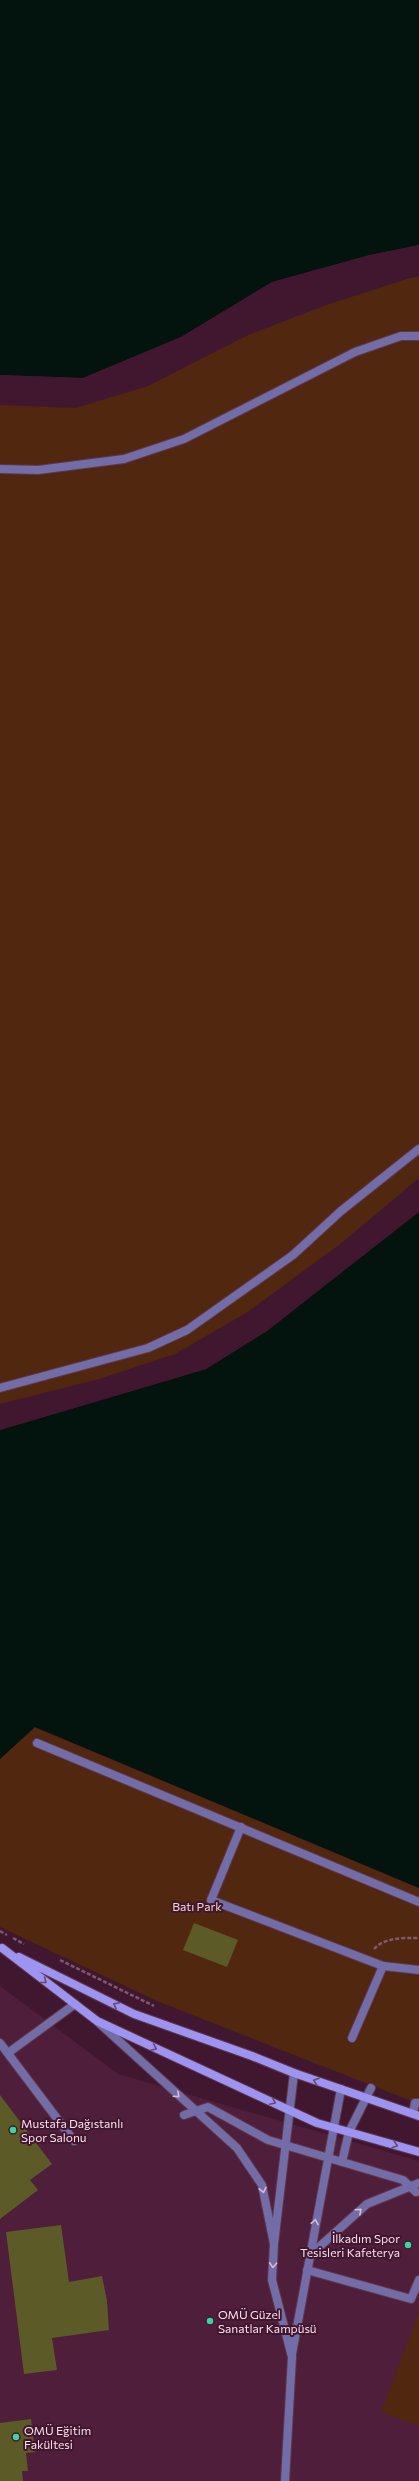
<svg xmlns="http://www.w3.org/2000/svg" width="419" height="2481" viewBox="0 0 419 2481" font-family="Commissioner,sans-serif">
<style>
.built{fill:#4f1e3a}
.green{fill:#51270f}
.water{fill:#03130d}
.pier{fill:#41172f}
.building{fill:#5c5b27}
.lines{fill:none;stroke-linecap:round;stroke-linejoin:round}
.lane-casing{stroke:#5f374d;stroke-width:10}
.street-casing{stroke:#5f374d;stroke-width:10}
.secondary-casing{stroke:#5f374d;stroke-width:10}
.path{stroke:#7f596e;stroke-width:2.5;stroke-dasharray:4 2;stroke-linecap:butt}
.lane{stroke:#726da7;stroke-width:8}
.street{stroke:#726da7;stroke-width:8}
.secondary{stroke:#9d93f0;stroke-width:8}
.oneway{stroke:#66497c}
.oneway2{stroke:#d2bcd7}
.poi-dot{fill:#3bd4a4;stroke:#41172f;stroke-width:1.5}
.labels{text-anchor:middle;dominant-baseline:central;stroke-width:4;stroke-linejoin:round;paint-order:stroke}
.park-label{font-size:12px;fill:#f0d6c9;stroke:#41172f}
.poi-label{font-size:12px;fill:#fbdeec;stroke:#41172f;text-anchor:start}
</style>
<rect width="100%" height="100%" fill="#41172f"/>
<path class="built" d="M0,1986L118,2074L419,2161V2481H0Z"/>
<path class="green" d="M419,277V1178L339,1245L246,1313L175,1354L99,1379L0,1404V405L76,408L148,386L248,335L326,305L410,278Z
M34,1727L419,1888V2104L157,2001L0,1927V1759Z
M419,2312V2426L381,2412Z"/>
<path class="water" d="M0,0H419V245L370,255L272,282L181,337L83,378L0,375Z
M419,1212V1888L35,1727L0,1759V1430L206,1369L267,1331Z"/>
<path class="pier" d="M419,245V247L370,257L273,284L182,339L83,380L0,377V375L83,378L181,337L272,282L370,255Z
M419,1210L267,1331L206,1369L0,1430V1428L205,1367L265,1330Z"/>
<path class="building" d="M194,1923L238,1940L227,1967L183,1950Z
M0,2095L52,2164L30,2180L38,2190L0,2219Z
M61,2225L69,2282L102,2276L107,2301L109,2330L52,2338L57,2370L24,2374L6,2232Z
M31,2419L35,2452L26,2453L28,2471H22L23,2481H0V2423Z"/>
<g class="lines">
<g class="lane-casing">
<path id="lane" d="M0,469L38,470L124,459L184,439L355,352L401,336H419
M0,1388L148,1348L187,1330L293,1255L341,1211L419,1149
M352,2038L383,1966
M0,2043L74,2141
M8,2053L75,2004
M307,2270L411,2299L419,2280
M285,2481L292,2357"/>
</g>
<g class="street-casing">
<path id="street" d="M37,1743L419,1902
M241,1827L211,1900L383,1966L419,1970
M99,2023L237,2148L262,2185L274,2244
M413,2113L415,2103H419
M184,2115L208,2107L268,2140L403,2180L416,2192
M342,2162L349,2132L371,2088
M309,2256L367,2204L419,2183
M292,2354L341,2089
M292,2357L272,2280L274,2244L294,2073"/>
</g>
<g class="secondary-casing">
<path id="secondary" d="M2,1948L97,2021L317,2123L419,2152
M19,1957L134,2014L252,2056L294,2073L419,2116"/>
</g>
<path class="path" d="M0,1931L7,1935
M13,1938L24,1944
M374,1949C385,1937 403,1938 419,1938
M60,1960L154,2006"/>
<use href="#lane" class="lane"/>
<use href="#street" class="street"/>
<use href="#secondary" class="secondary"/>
</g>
<defs><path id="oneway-chevron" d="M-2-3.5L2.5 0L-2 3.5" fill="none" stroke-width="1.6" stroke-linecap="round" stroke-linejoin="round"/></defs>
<g class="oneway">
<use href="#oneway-chevron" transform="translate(44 1981) rotate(38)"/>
<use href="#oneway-chevron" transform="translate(116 2005) rotate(-153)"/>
<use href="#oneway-chevron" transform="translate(154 2048) rotate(25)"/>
<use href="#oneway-chevron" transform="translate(316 2081) rotate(-161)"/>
<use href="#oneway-chevron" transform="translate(273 2102) rotate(25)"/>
<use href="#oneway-chevron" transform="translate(395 2145) rotate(16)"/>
</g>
<g class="oneway2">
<use href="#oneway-chevron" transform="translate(177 2095) rotate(42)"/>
<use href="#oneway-chevron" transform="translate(263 2190) rotate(77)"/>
<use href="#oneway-chevron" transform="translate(359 2211) rotate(-42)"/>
<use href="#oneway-chevron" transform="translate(315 2222) rotate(-79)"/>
<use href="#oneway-chevron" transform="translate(273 2265) rotate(93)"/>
</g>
<g class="poi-dot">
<circle cx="13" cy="2130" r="4"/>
<circle cx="408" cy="2245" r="4"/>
<circle cx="210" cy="2321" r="4"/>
<circle cx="16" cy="2437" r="4"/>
</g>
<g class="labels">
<g class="park-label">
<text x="197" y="1906">Batı Park</text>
</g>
<g class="poi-label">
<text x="21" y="2123">Mustafa Dağıstanlı<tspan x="21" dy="14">Spor Salonu</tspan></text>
<text x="400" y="2238" text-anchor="end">İlkadım Spor<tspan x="400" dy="14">Tesisleri Kafeterya</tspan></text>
<text x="218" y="2314">OMÜ Güzel<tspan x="218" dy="14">Sanatlar Kampüsü</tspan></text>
<text x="24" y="2430">OMÜ Eğitim<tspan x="24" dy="14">Fakültesi</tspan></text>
</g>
</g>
</svg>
